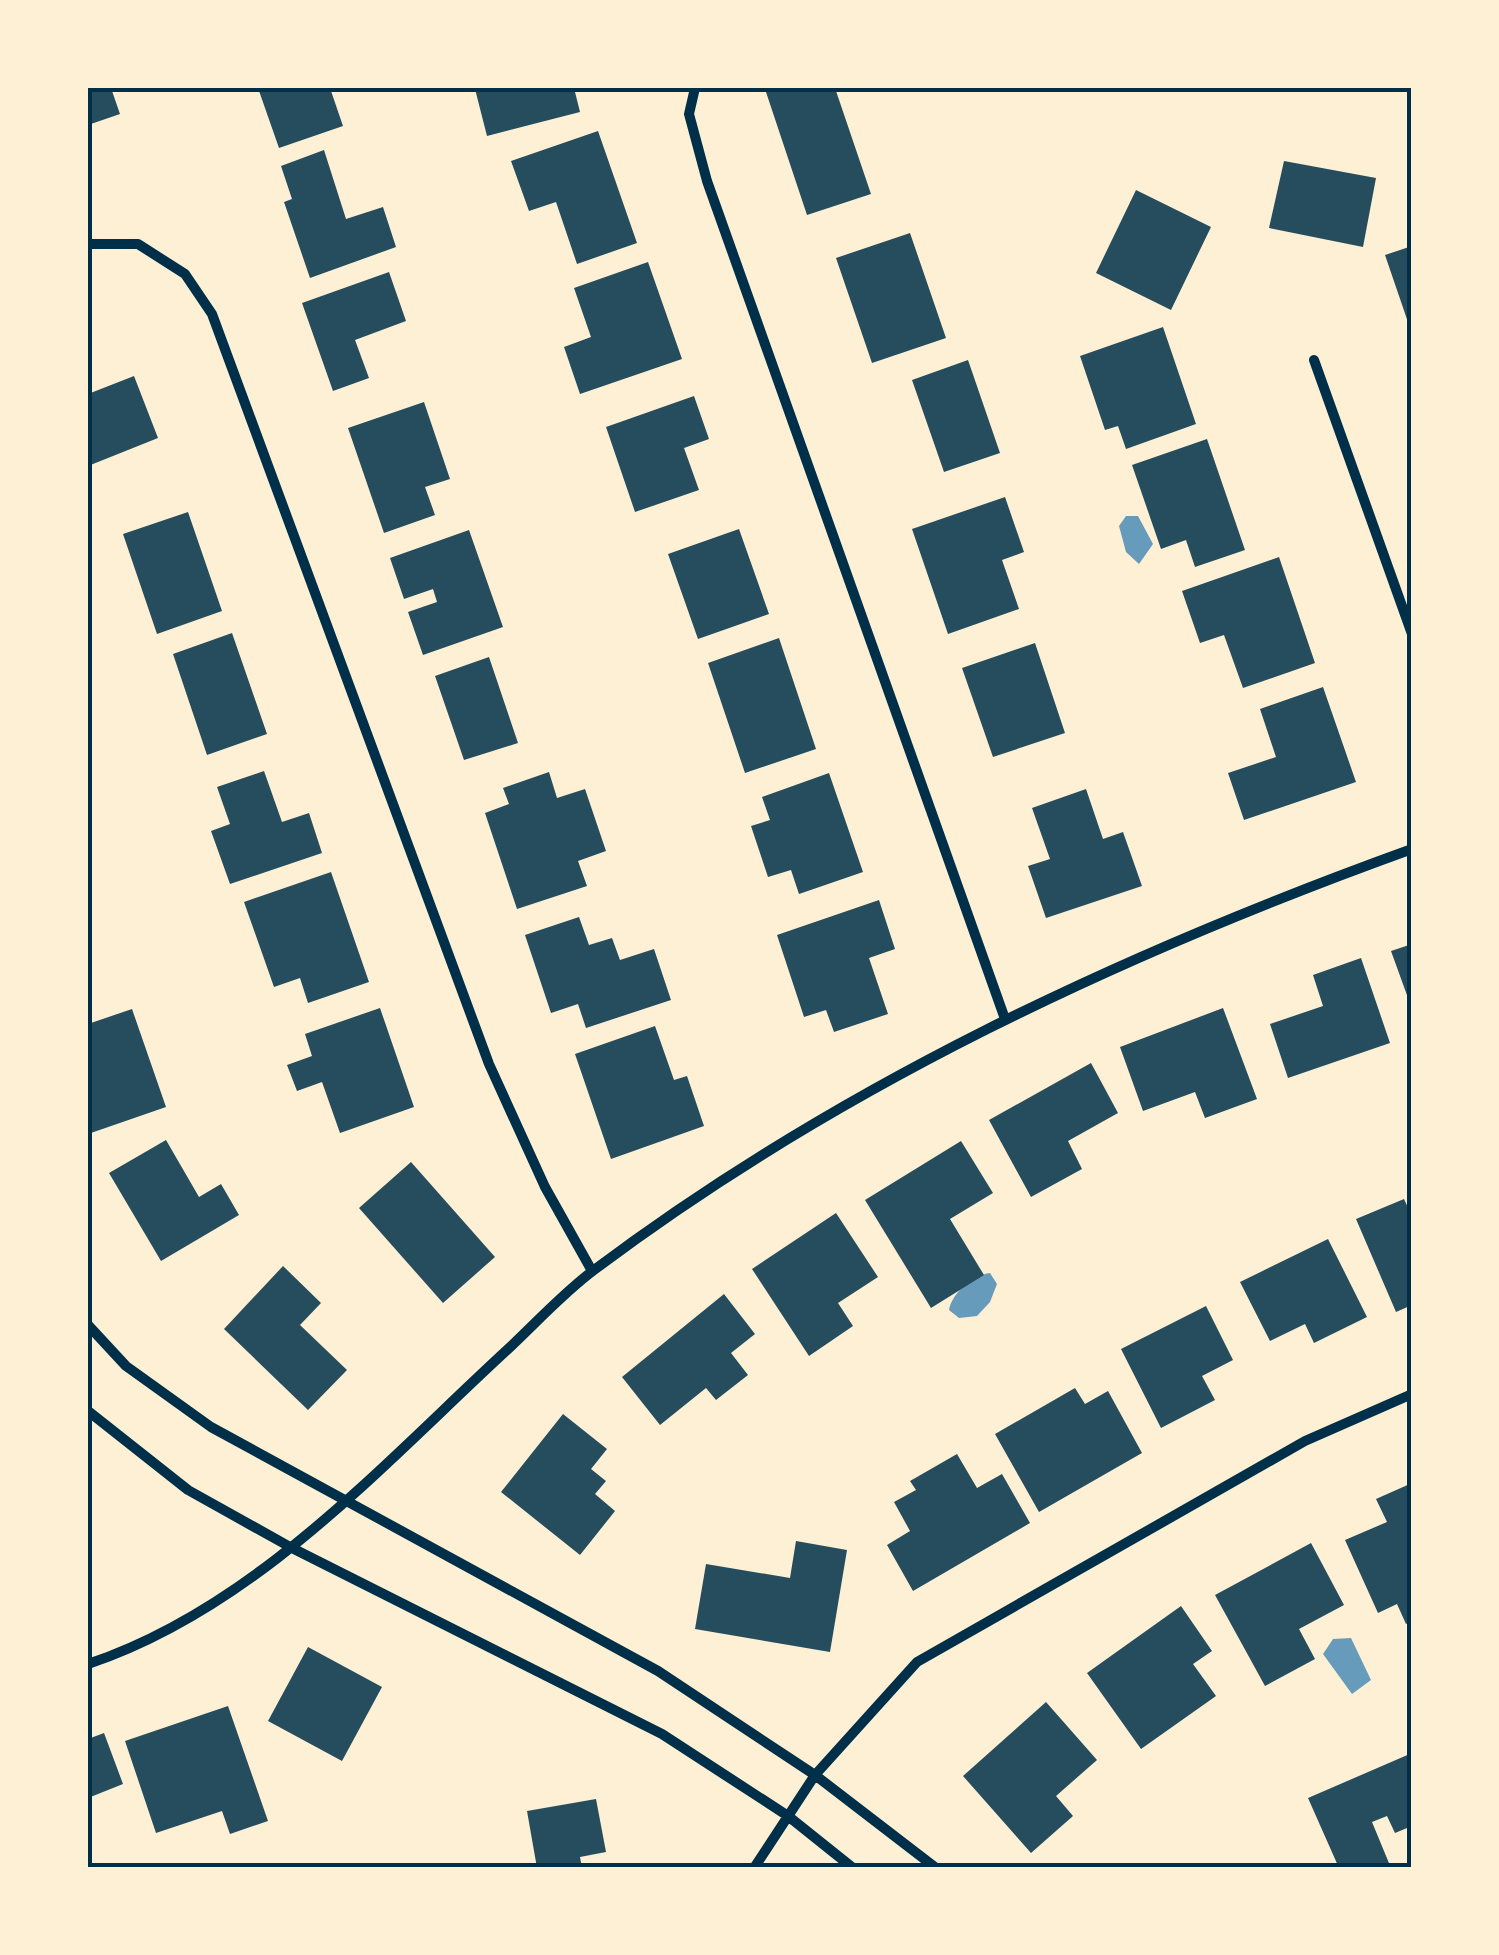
<svg xmlns="http://www.w3.org/2000/svg" width="1499" height="1955" viewBox="0 0 1499 1955" font-family="Inter,sans-serif">
<style>
.water{fill:#669bbc}
.building{fill:#264d5e}
.lines{fill:none;stroke-linecap:round;stroke-linejoin:round}
.minor{stroke:#003049;stroke-width:10}
.neatline{fill:none;stroke:#003049;stroke-width:4}
</style>
<rect width="100%" height="100%" fill="#fdf0d5"/>
<path class="water" d="M1126,516H1138L1153,544L1139,564L1126,552L1119,526Z
M990,1273L997,1284L990,1302L977,1316L959,1318L949,1310C952,1293 973,1275 990,1273Z
M1351,1638L1371,1680L1352,1694L1323,1654L1333,1639Z"/>
<path class="building" d="M88,88H111L120,114L88,125Z
M258,88H330L343,126L279,148Z
M574,88L580,112L487,136L475,89Z
M835,88L871,194L807,215L765,89Z
M598,131L637,243L577,264L556,202L529,211L511,161Z
M324,150L346,219L383,207L396,247L310,278L284,202L292,199L281,166Z
M1284,161L1376,178L1363,247L1269,228Z
M1136,190L1211,227L1171,310L1096,273Z
M910,233L946,338L872,363L836,258Z
M1412,246V331H1411L1385,255Z
M648,262L682,359L580,394L564,347L591,337L574,288Z
M389,272L406,321L355,340L369,378L333,391L302,303Z
M1163,327L1196,424L1126,449L1118,426L1105,430L1080,356Z
M968,360L1000,453L944,472L912,380Z
M134,376L158,438L88,466V394Z
M694,396L709,439L684,448L699,490L635,512L606,427Z
M424,402L450,479L425,487L435,515L384,533L348,428Z
M1207,439L1245,550L1195,567L1186,540L1161,549L1132,465Z
M1005,497L1024,552L1002,560L1019,609L948,634L912,529Z
M188,512L222,611L157,634L123,534Z
M739,529L769,614L698,639L668,554Z
M469,530L503,627L423,655L408,612L437,602L433,589L404,599L390,558Z
M1279,557L1315,663L1243,688L1224,635L1200,643L1182,591Z
M232,633L267,734L207,755L173,654Z
M779,638L816,749L745,773L708,663Z
M1035,643L1065,733L993,757L962,668Z
M489,657L518,743L464,760L435,676Z
M1323,687L1356,782L1244,820L1228,773L1276,757L1260,709Z
M264,771L282,822L309,813L322,853L230,884L211,831L230,824L217,787Z
M549,772L557,798L585,789L606,851L578,861L587,886L517,909L485,813L509,804L503,788Z
M829,773L863,872L799,894L791,870L768,877L751,826L770,820L762,797Z
M1086,789L1103,839L1123,832L1142,886L1046,918L1028,866L1050,859L1032,808Z
M331,872L369,982L308,1003L300,978L274,987L244,902Z
M879,900L895,949L869,958L888,1014L834,1032L826,1010L804,1017L777,935Z
M579,917L589,945L612,938L620,960L654,949L671,1000L586,1028L578,1004L551,1013L525,935Z
M1412,944V997L1408,998L1391,951Z
M1361,958L1390,1043L1288,1078L1270,1024L1323,1006L1313,975Z
M380,1008L414,1107L340,1133L322,1082L297,1091L287,1065L312,1056L305,1034Z
M1223,1008L1257,1099L1205,1118L1195,1092L1143,1111L1120,1047Z
M132,1009L166,1107L88,1134V1024Z
M655,1026L674,1080L687,1076L704,1126L611,1159L575,1054Z
M1091,1063L1118,1113L1068,1141L1082,1169L1031,1197L989,1120Z
M166,1140L199,1197L221,1184L239,1215L161,1261L109,1173Z
M961,1141L993,1193L950,1219L984,1275L931,1308L865,1200Z
M411,1162L495,1257L443,1303L359,1208Z
M1404,1199L1412,1216V1305L1396,1312L1356,1219Z
M836,1213L878,1277L838,1303L853,1326L809,1356L752,1269Z
M1328,1239L1367,1317L1314,1343L1305,1324L1270,1341L1240,1282Z
M283,1266L321,1303L300,1325L347,1370L308,1410L224,1329Z
M724,1294L755,1334L731,1353L748,1375L716,1400L706,1388L660,1425L622,1377Z
M1206,1306L1233,1360L1202,1376L1215,1400L1161,1428L1121,1349Z
M1075,1388L1085,1404L1108,1391L1142,1453L1039,1512L995,1434Z
M563,1414L607,1449L591,1469L606,1481L595,1494L615,1511L580,1555L501,1492Z
M957,1454L977,1488L1002,1474L1030,1523L913,1591L887,1545L910,1531L894,1502L916,1490L910,1481Z
M1412,1483V1621L1406,1624L1397,1604L1378,1613L1345,1540L1387,1522L1376,1499Z
M796,1541L847,1550L830,1652L695,1629L706,1564L790,1578Z
M1311,1543L1344,1605L1299,1629L1315,1659L1265,1686L1215,1595Z
M1181,1606L1212,1651L1193,1664L1216,1696L1141,1749L1087,1673Z
M308,1647L382,1687L342,1761L268,1721Z
M1046,1702L1097,1760L1056,1796L1073,1816L1031,1853L963,1776Z
M228,1706L268,1821L230,1834L222,1811L156,1833L125,1741Z
M104,1733L123,1784L88,1798V1739Z
M1412,1753V1826L1395,1833L1387,1816L1372,1822L1391,1868H1339L1308,1798Z
M596,1799L606,1852L580,1857L582,1868H537L527,1811Z"/>
<g class="lines">
<path class="minor" d="M695,88L689,114L707,181L1005,1019
M88,244H138L185,274L212,314L489,1064L545,1187L592,1271
M1314,360L1412,634
M88,1325L126,1366L211,1427L658,1671L815,1775L936,1868
M88,1411L188,1490L292,1548L662,1734L788,1816L853,1868
M88,1664C255,1608 381,1466 507,1350C536,1323 563,1293 594,1270C840,1085 1124,953 1412,849
M754,1868L815,1775L917,1662L1305,1441L1412,1394"/>
</g>
<rect width="1499" height="1955" fill="none" stroke="#fdf0d5" stroke-width="180"/>
<rect x="90" y="90" width="1319" height="1775" class="neatline"/>
</svg>
